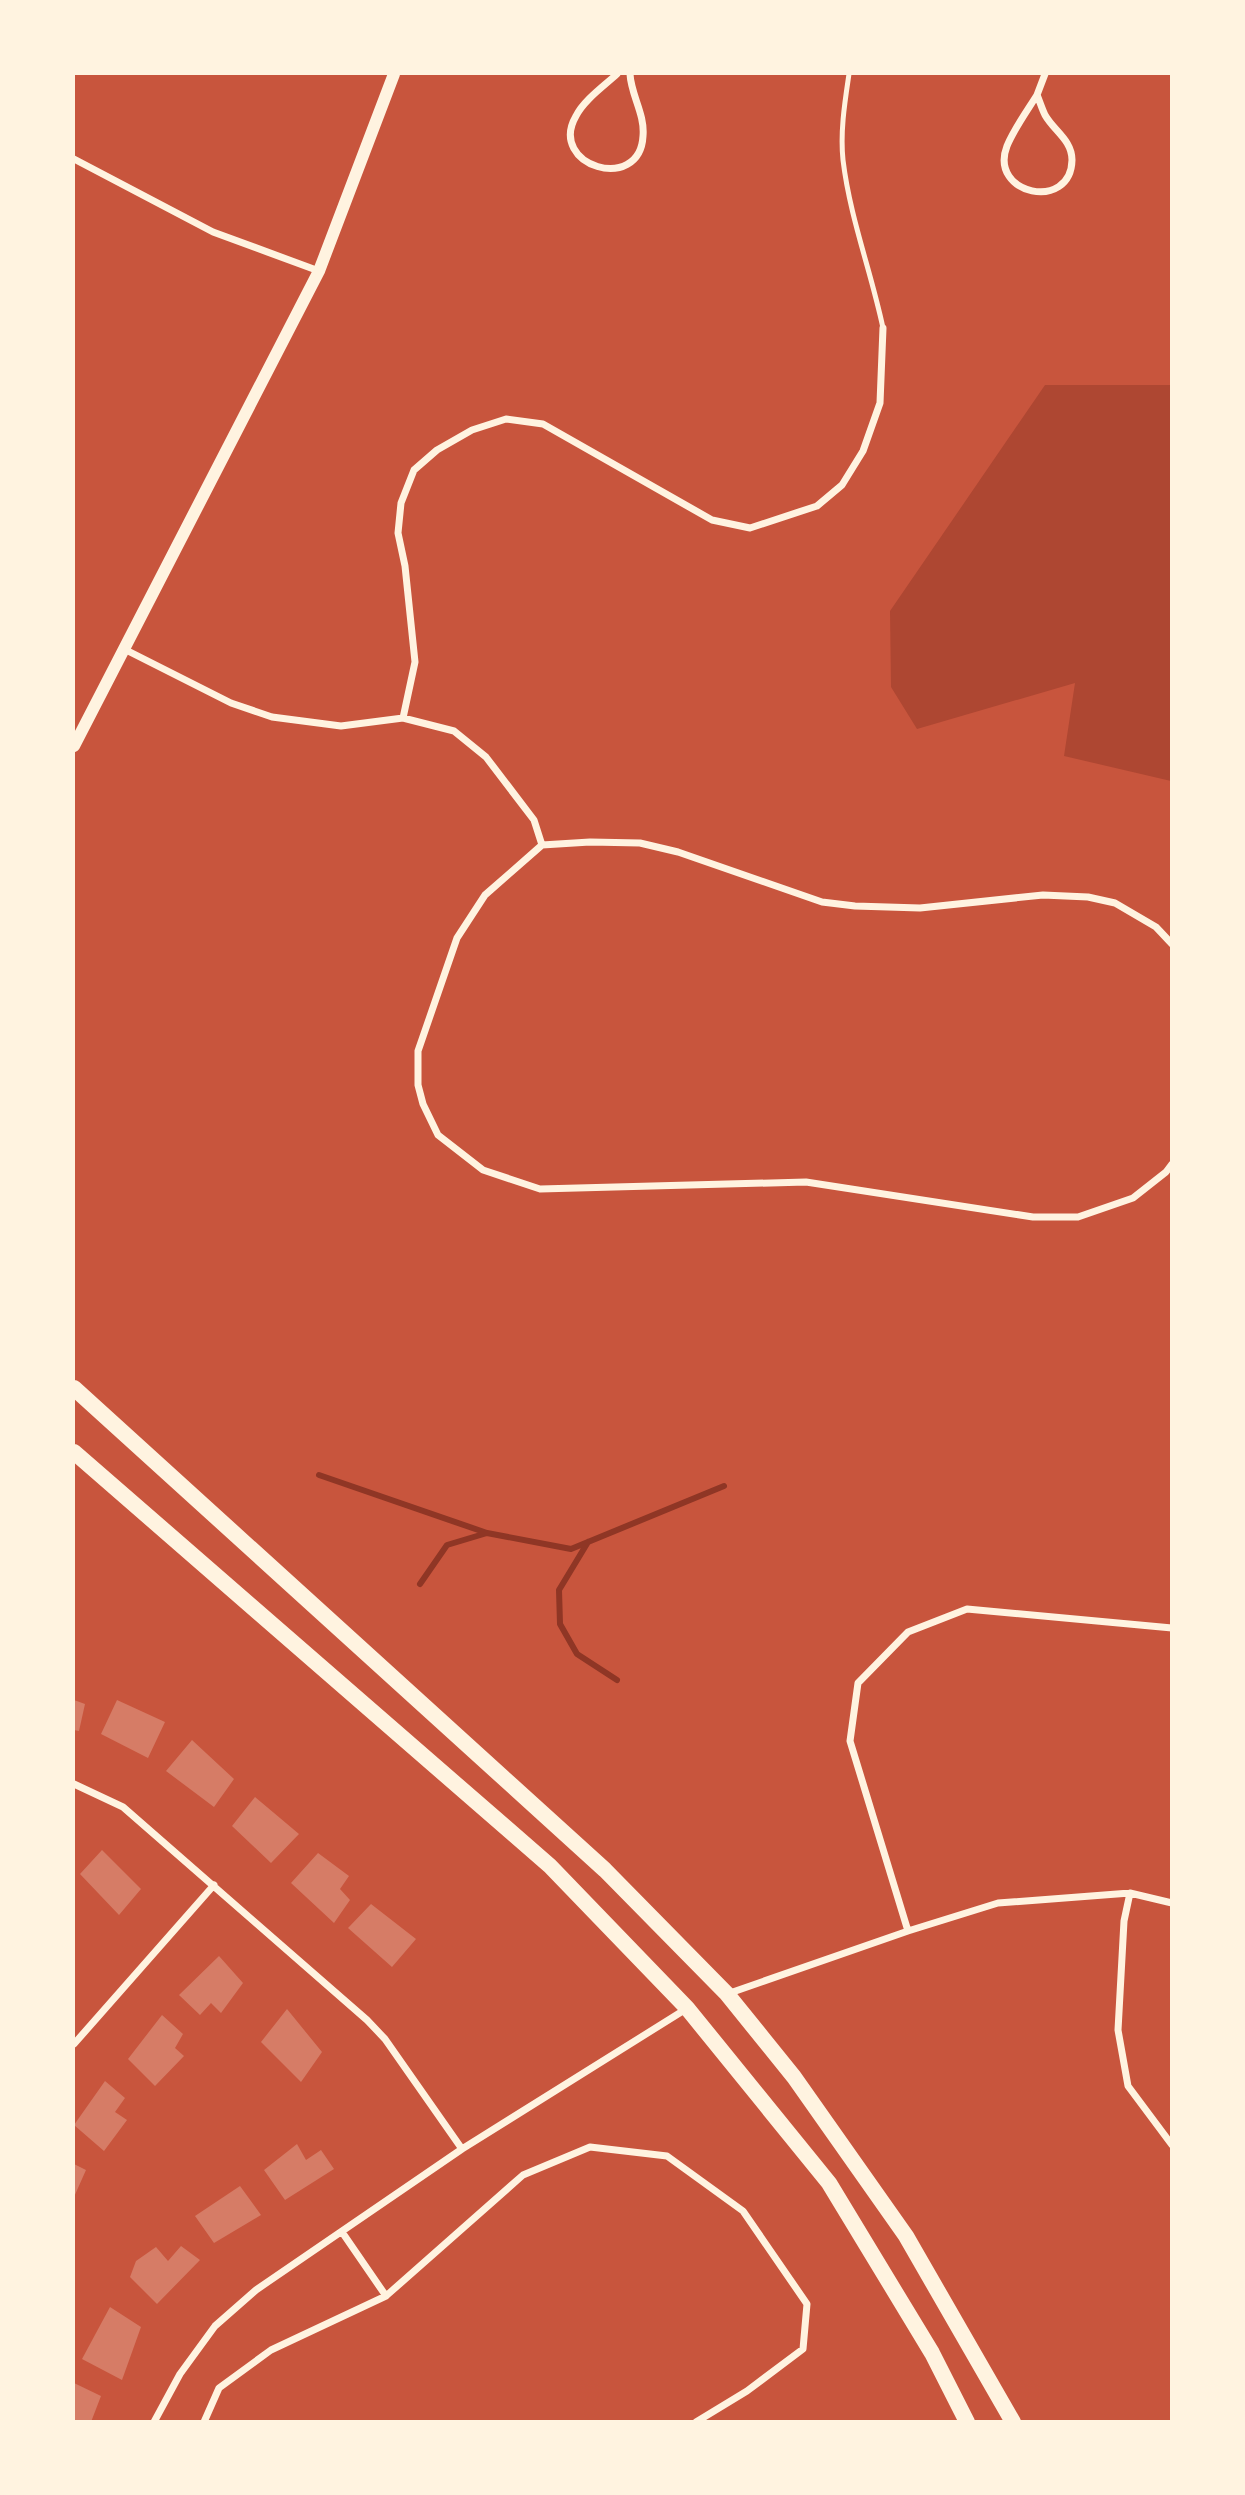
<svg xmlns="http://www.w3.org/2000/svg" width="1245" height="2495" viewBox="0 0 1245 2495" font-family="'Nunito Sans',sans-serif">
<style>
.green{fill:#ae4732}
.lines{fill:none;stroke-linecap:round;stroke-linejoin:round}
.stream{stroke:#8f3625;stroke-width:6}
.building{fill:#d67c66}
.service{stroke:#fff3e0;stroke-width:5}
.minor{stroke:#fff3e0;stroke-width:7}
.tertiary{stroke:#fff3e0;stroke-width:12}
.primary{stroke:#fff3e0;stroke-width:16}
</style>
<rect width="100%" height="100%" fill="#c8553d"/>
<path class="green" d="M1045,385H1171V781L1064,756L1075,683L917,729L891,687L890,611Z"/>
<g class="lines">
<path class="stream" d="M319,1475L487,1533L571,1549L724,1486
M588,1542L559,1590L560,1624L577,1654L617,1680
M420,1584L447,1545L487,1533"/>
</g>
<path class="building" d="M74,1700L85,1704L79,1731L74,1730Z
M117,1700L165,1722L148,1758L101,1734Z
M192,1740L234,1779L214,1807L166,1771Z
M255,1797L299,1834L271,1863L232,1826Z
M102,1850L141,1889L119,1915L80,1874Z
M318,1853L349,1876L340,1889L350,1900L334,1923L291,1883Z
M371,1904L416,1939L392,1967L348,1928Z
M219,1956L243,1983L221,2013L211,2003L200,2015L179,1995Z
M287,2009L322,2052L301,2082L261,2042Z
M162,2015L183,2034L175,2048L184,2056L155,2086L128,2059Z
M105,2081L125,2098L115,2112L127,2120L104,2151L74,2125Z
M297,2144L306,2160L321,2150L334,2169L285,2200L264,2170Z
M74,2164L86,2170L74,2197Z
M240,2186L261,2215L214,2243L195,2216Z
M181,2246L200,2260L157,2304L130,2277L136,2261L156,2247L168,2261Z
M110,2307L141,2327L122,2380L82,2359Z
M74,2383L101,2396L91,2422H74Z"/>
<g class="lines">
<path class="service" d="M849,74C845,101 840,131 843,160C850,218 871,271 883,328"/>
<path class="minor" d="M617,74C604,86 584,100 576,116C547,166 640,194 643,136C645,114 631,95 630,74
M1037,95C1040,102 1042,109 1045,115C1054,131 1072,140 1072,160C1071,212 988,195 1007,146C1014,129 1027,111 1037,95Z
M1037,95L1045,74
M74,159L213,232L319,271
M124,649L231,703L272,717L341,726L403,718L454,731L486,757L534,820L542,845
M403,718L415,662L405,566L398,533L401,503L414,470L437,450L472,430L506,419L543,424L712,520L750,528L817,506L842,485L863,451L880,403L883,328
M1172,944L1156,927L1115,903L1088,897L1043,895L920,908L855,906L822,902L678,852L640,843L590,842L542,845L485,895L457,938L418,1051V1085L423,1104L438,1135L483,1170L540,1189L806,1182L1033,1217H1078L1133,1198L1166,1172L1172,1164
M74,1784L123,1807L367,2020L385,2039L462,2149
M1130,1893L1124,1921L1118,2030L1128,2086L1172,2145
M908,1931L850,1741L858,1683L908,1632L967,1609L1172,1628
M727,1994L908,1931L998,1903L1130,1893L1172,1903
M74,2044L214,1885
M342,2232L386,2296
M154,2422L180,2374L215,2326L256,2290L462,2149L686,2009
M204,2422L219,2388L271,2350L386,2296L523,2175L590,2147L667,2156L743,2211L807,2304L803,2349L747,2391L696,2422"/>
<path class="tertiary" d="M74,746L319,271L394,74"/>
<path class="primary" d="M74,1388L605,1870L727,1994L794,2077L906,2236L1013,2422
M74,1452L550,1866L687,2008L829,2183L932,2353L967,2422"/>
</g>
<rect width="1245" height="2495" fill="none" stroke="#fff3e0" stroke-width="150"/>
</svg>
